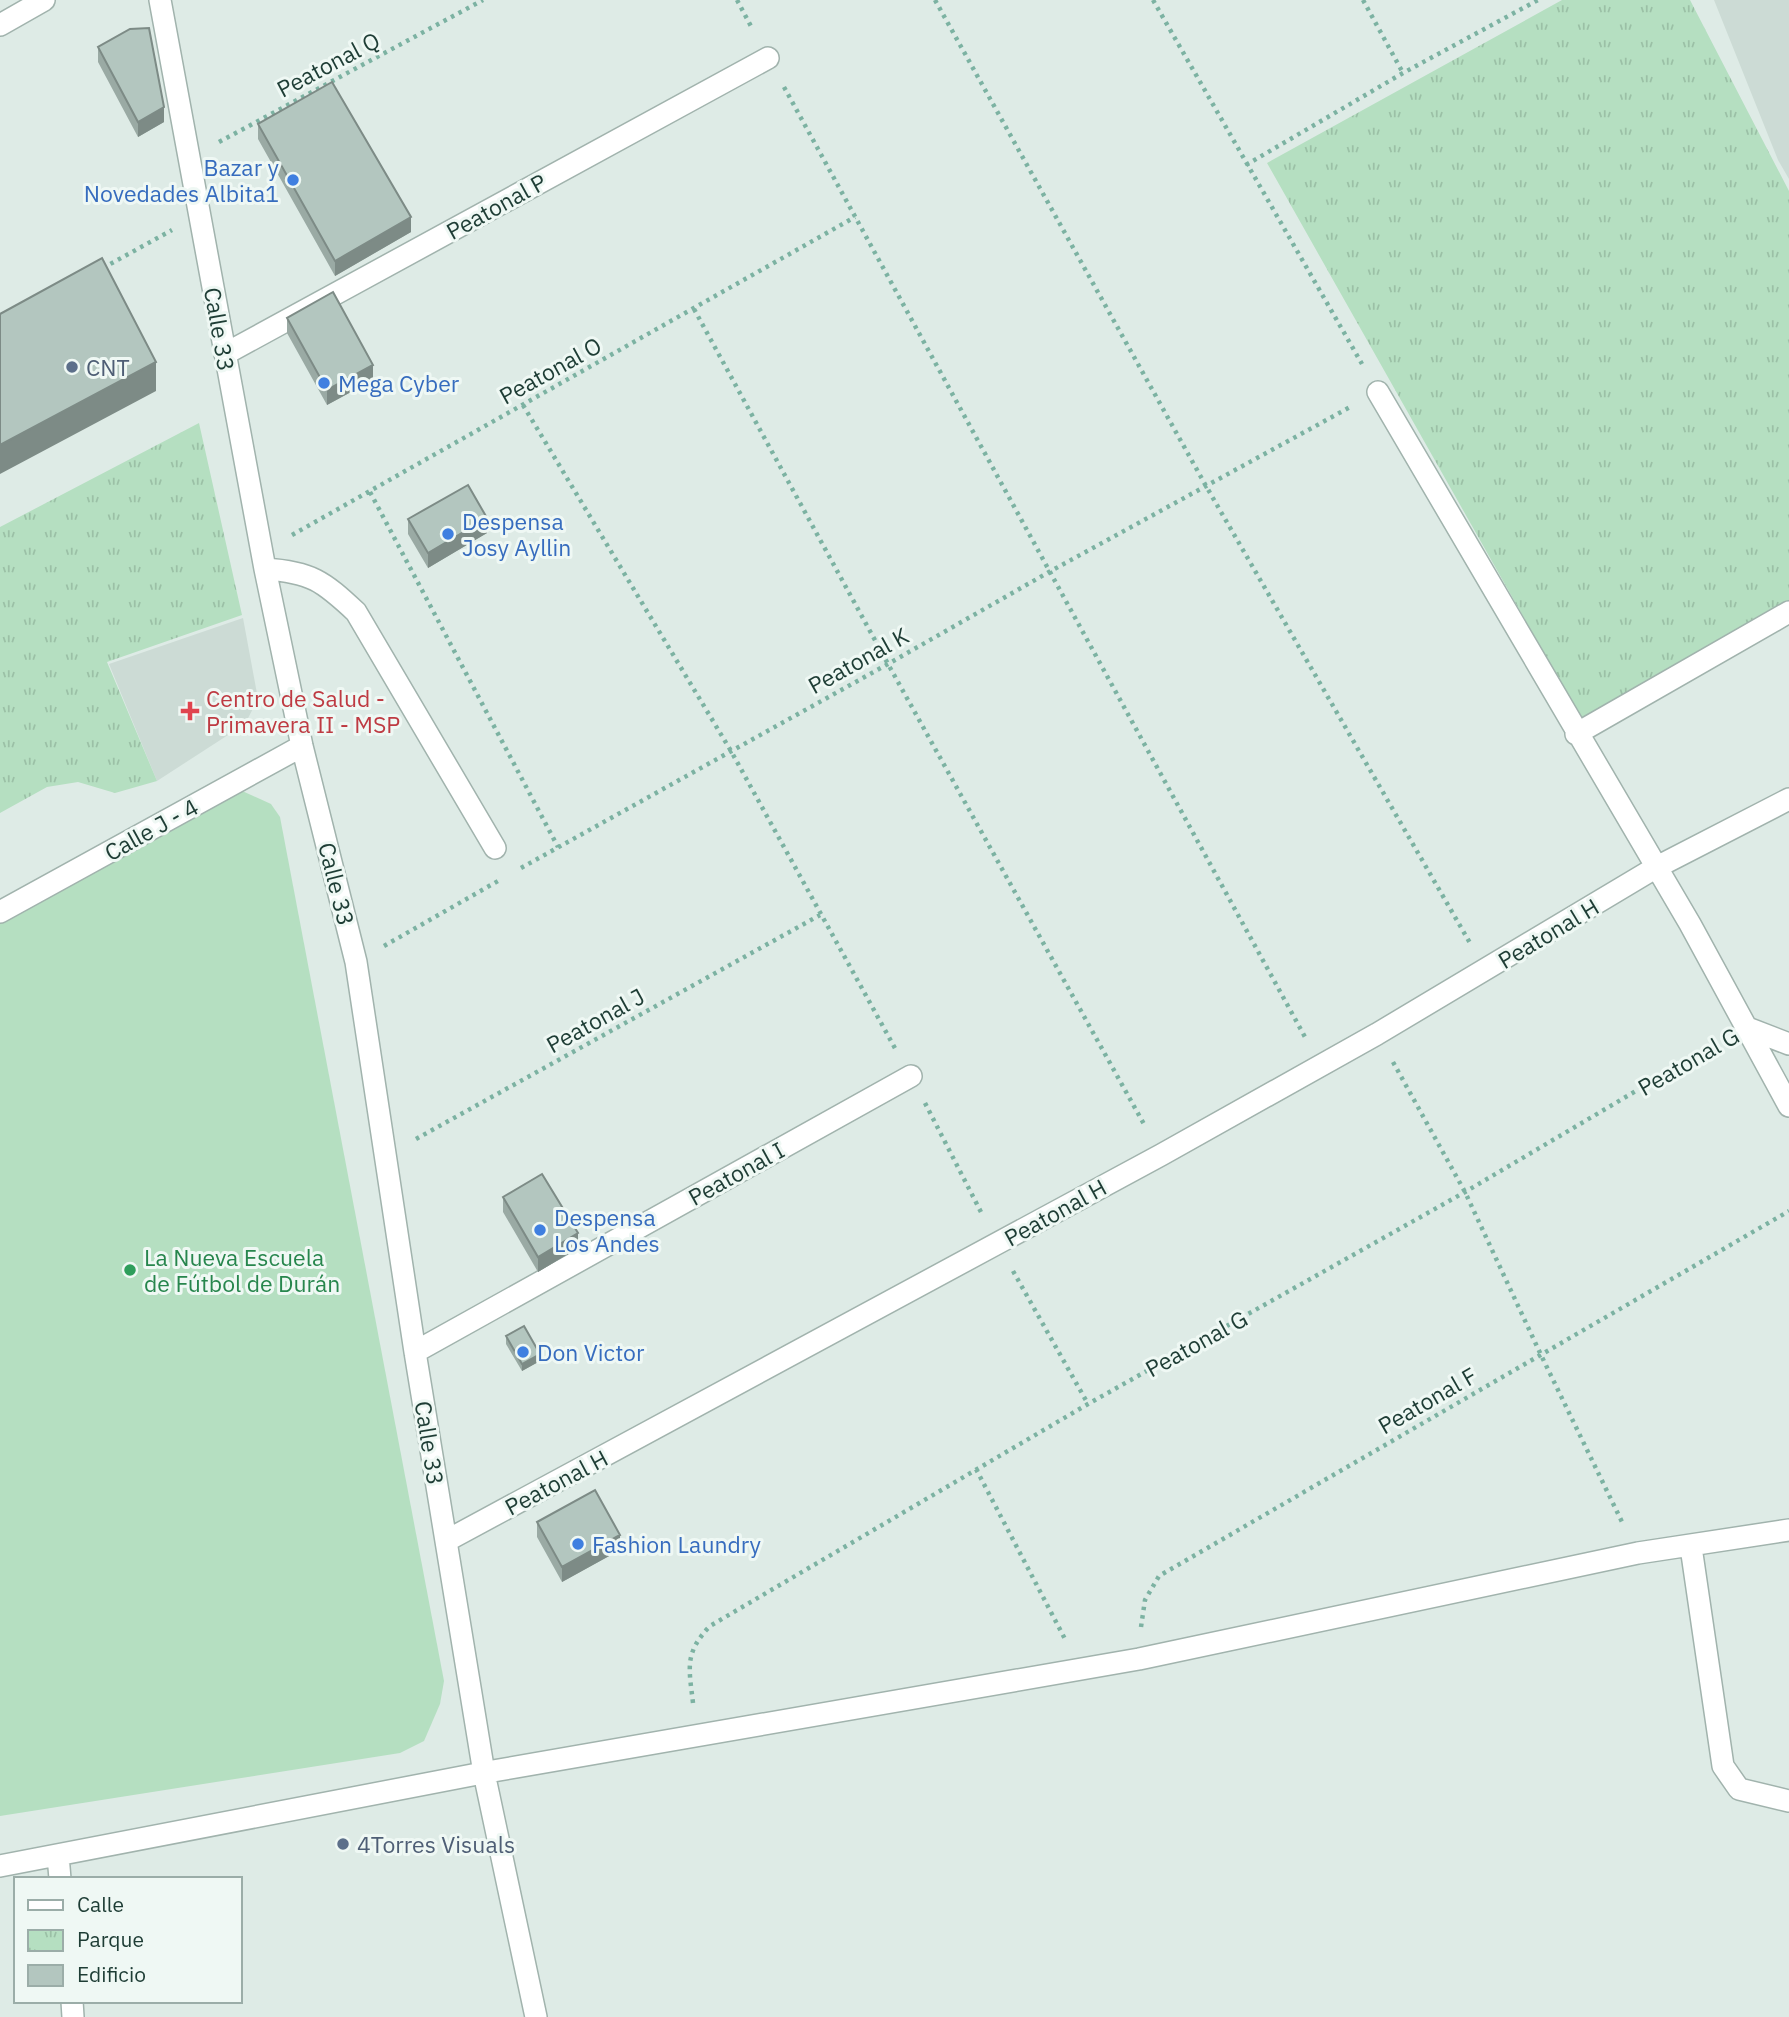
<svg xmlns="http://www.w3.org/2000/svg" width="1789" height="2017" viewBox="0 0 1789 2017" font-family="'IBM Plex Sans',sans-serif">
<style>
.built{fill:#ccdbd5}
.green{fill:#b5dfc1}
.park{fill:url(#park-tufts)}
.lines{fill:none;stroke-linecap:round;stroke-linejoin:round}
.minor-casing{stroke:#a1b3ad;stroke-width:24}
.path{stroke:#7cb2a2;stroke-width:4.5;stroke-dasharray:3.5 5;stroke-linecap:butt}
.minor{stroke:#fff;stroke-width:21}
.wall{fill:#9aaaa4}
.shaded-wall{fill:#7d8b86}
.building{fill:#b3c6bf;stroke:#7d8b86;stroke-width:2}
.shop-dot{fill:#3f7fe0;stroke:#eff8f4;stroke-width:2.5}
.service-dot{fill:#5c6f8a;stroke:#eff8f4;stroke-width:2.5}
.health-dot{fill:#e0444e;stroke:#eff8f4;stroke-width:2.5}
.leisure-dot{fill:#2e9e5b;stroke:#eff8f4;stroke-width:2.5}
.labels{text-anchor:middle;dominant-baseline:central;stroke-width:6;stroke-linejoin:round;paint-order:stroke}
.street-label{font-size:23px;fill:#1e3d35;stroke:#eff8f4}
.shop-label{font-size:23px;fill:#366cbe;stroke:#eff8f4;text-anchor:start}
.service-label{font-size:23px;fill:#4e5e75;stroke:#eff8f4;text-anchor:start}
.health-label{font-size:23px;fill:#be3a42;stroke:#eff8f4;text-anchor:start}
.leisure-label{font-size:23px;fill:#27864d;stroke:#eff8f4;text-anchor:start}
</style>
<defs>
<pattern id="park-tufts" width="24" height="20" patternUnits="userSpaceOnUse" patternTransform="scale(1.75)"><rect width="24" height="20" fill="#b5dfc1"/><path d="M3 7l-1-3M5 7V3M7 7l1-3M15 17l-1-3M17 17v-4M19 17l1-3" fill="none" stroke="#9bc0a6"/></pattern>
</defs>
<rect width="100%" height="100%" fill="#deebe6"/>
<path class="built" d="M1714,0H1789V179L1778,160Z
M243,618L258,699L245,724L157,781L109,664Z"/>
<path class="green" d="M240,790L271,804L280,817L444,1681L440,1704L424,1741L400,1753L0,1816V922Z"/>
<path class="park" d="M1562,0H1690L1789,191V601L1581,719L1267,163Z
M199,423L242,615L107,662L157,781L115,793L78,782L47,787L0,813V527Z"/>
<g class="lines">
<g class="minor-casing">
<path id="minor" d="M160,0L265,569L302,746L356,962L415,1352L484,1773L536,2017
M0,25L44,0
M225,354L768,58
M1378,392L1690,924L1789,1106
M265,569C311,572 323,581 356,612L495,848
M1576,734L1789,612
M0,912L302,746
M1745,1027L1789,1044
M415,1352L911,1076
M446,1541L1161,1155L1377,1034L1655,868L1789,799
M1691,1547L1723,1766L1739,1789L1789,1801
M58,1855L60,1879
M0,1866L493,1771L1139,1659L1638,1553L1789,1530
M72,2001L73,2017"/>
</g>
<path class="path" d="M737,0L753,30
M935,0L1206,486L1470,943
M1153,0L1362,364
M1363,0L1403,73
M784,87L1305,1037
M219,142L483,0
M1246,165L1403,73L1538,0
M103,268L172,230
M694,309L888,664L1145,1126
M523,405L731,751L896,1050
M370,492L558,847
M292,535L855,217
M521,868L888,664L1049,572L1352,406
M384,946L498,881
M1393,1062L1465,1192L1541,1355L1623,1524
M925,1103L982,1214
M416,1139L820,915
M1013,1271L1088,1404
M976,1469L1065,1639
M1141,1627L1145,1600L1159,1576L1789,1211
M693,1703C689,1668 684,1653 710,1626L1088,1404L1465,1192L1717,1043"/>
<use href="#minor" class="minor"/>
</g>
<path class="wall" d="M98,47L164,122L138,137L98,62Z
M258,124L411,232L335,276L258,139Z
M287,318L373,380L327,405L287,333Z
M408,519L487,533L428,568L408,534Z
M503,1197L578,1248L538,1272L503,1212Z
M506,1336L540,1361L522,1371L506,1344Z
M537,1522L620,1550L562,1582L537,1537Z"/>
<path class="shaded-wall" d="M164,107V122L138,137V122Z
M411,217V232L335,276V261Z
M156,362V391L0,474V445Z
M373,365V380L327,405V390Z
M487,518V533L428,568V553Z
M578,1233V1248L538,1272V1257Z
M540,1354V1361L522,1371V1364Z
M620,1535V1550L562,1582V1567Z"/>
<path class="building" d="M149,28L164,107L138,122L98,47L130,29Z
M332,82L411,217L335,261L258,124Z
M102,258L156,362L0,445V314Z
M333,292L373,365L327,390L287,318Z
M468,485L487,518L428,553L408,519Z
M542,1174L578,1233L538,1257L503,1197Z
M524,1326L540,1354L522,1364L506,1336Z
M595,1490L620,1535L562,1567L537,1522Z"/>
<g class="shop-dot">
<circle cx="293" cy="180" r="7"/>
<circle cx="324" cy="383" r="7"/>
<circle cx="448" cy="534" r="7"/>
<circle cx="540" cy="1230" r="7"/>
<circle cx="523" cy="1352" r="7"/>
<circle cx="578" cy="1544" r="7"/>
</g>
<g class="service-dot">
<circle cx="72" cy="367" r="7"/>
<circle cx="343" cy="1844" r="7"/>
</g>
<path class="health-dot" d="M186.5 700.5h7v7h7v7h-7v7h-7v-7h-7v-7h7z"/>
<circle class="leisure-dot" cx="130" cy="1270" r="7"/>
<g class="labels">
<g class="street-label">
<text transform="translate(328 64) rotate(-28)">Peatonal Q</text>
<text transform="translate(496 206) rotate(-29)">Peatonal P</text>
<text transform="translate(220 329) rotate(80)">Calle 33</text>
<text transform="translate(550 370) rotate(-29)">Peatonal O</text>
<text transform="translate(858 660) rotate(-29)">Peatonal K</text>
<text transform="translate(151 829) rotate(-29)">Calle J - 4</text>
<text transform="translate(337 884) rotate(76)">Calle 33</text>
<text transform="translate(1548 933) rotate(-31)">Peatonal H</text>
<text transform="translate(595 1020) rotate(-29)">Peatonal J</text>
<text transform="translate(1688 1061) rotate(-30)">Peatonal G</text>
<text transform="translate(736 1173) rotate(-29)">Peatonal I</text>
<text transform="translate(1055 1212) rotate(-29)">Peatonal H</text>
<text transform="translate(1196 1343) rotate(-29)">Peatonal G</text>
<text transform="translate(1427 1400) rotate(-30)">Peatonal F</text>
<text transform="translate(430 1443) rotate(81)">Calle 33</text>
<text transform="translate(556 1482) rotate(-28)">Peatonal H</text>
</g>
<g class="shop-label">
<text x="279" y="167" text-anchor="end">Bazar y<tspan x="279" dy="26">Novedades Albita1</tspan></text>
<text x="338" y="383">Mega Cyber</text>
<text x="462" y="521">Despensa<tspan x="462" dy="26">Josy Ayllin</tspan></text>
<text x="554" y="1217">Despensa<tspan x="554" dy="26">Los Andes</tspan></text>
<text x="537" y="1352">Don Victor</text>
<text x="592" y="1544">Fashion Laundry</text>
</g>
<g class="service-label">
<text x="86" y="367">CNT</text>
<text x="357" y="1844">4Torres Visuals</text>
</g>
<g class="health-label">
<text x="206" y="698">Centro de Salud -<tspan x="206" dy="26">Primavera II - MSP</tspan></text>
</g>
<g class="leisure-label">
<text x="144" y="1257">La Nueva Escuela<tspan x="144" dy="26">de Fútbol de Durán</tspan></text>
</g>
</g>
<rect x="14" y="1877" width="228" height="126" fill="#eff8f4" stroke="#9bada8" stroke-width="2"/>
<rect x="28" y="1900" width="35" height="10" fill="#ffffff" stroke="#9bada8" stroke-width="2"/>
<text x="77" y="1912" font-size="21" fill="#1e3d35">Calle</text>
<rect x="28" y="1930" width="35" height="21" fill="url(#park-tufts)" stroke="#9bada8" stroke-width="2"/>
<text x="77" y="1947" font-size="21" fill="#1e3d35">Parque</text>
<rect x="28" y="1965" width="35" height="21" fill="#b3c6bf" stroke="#9bada8" stroke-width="2"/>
<text x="77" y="1982" font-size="21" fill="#1e3d35">Edificio</text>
</svg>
